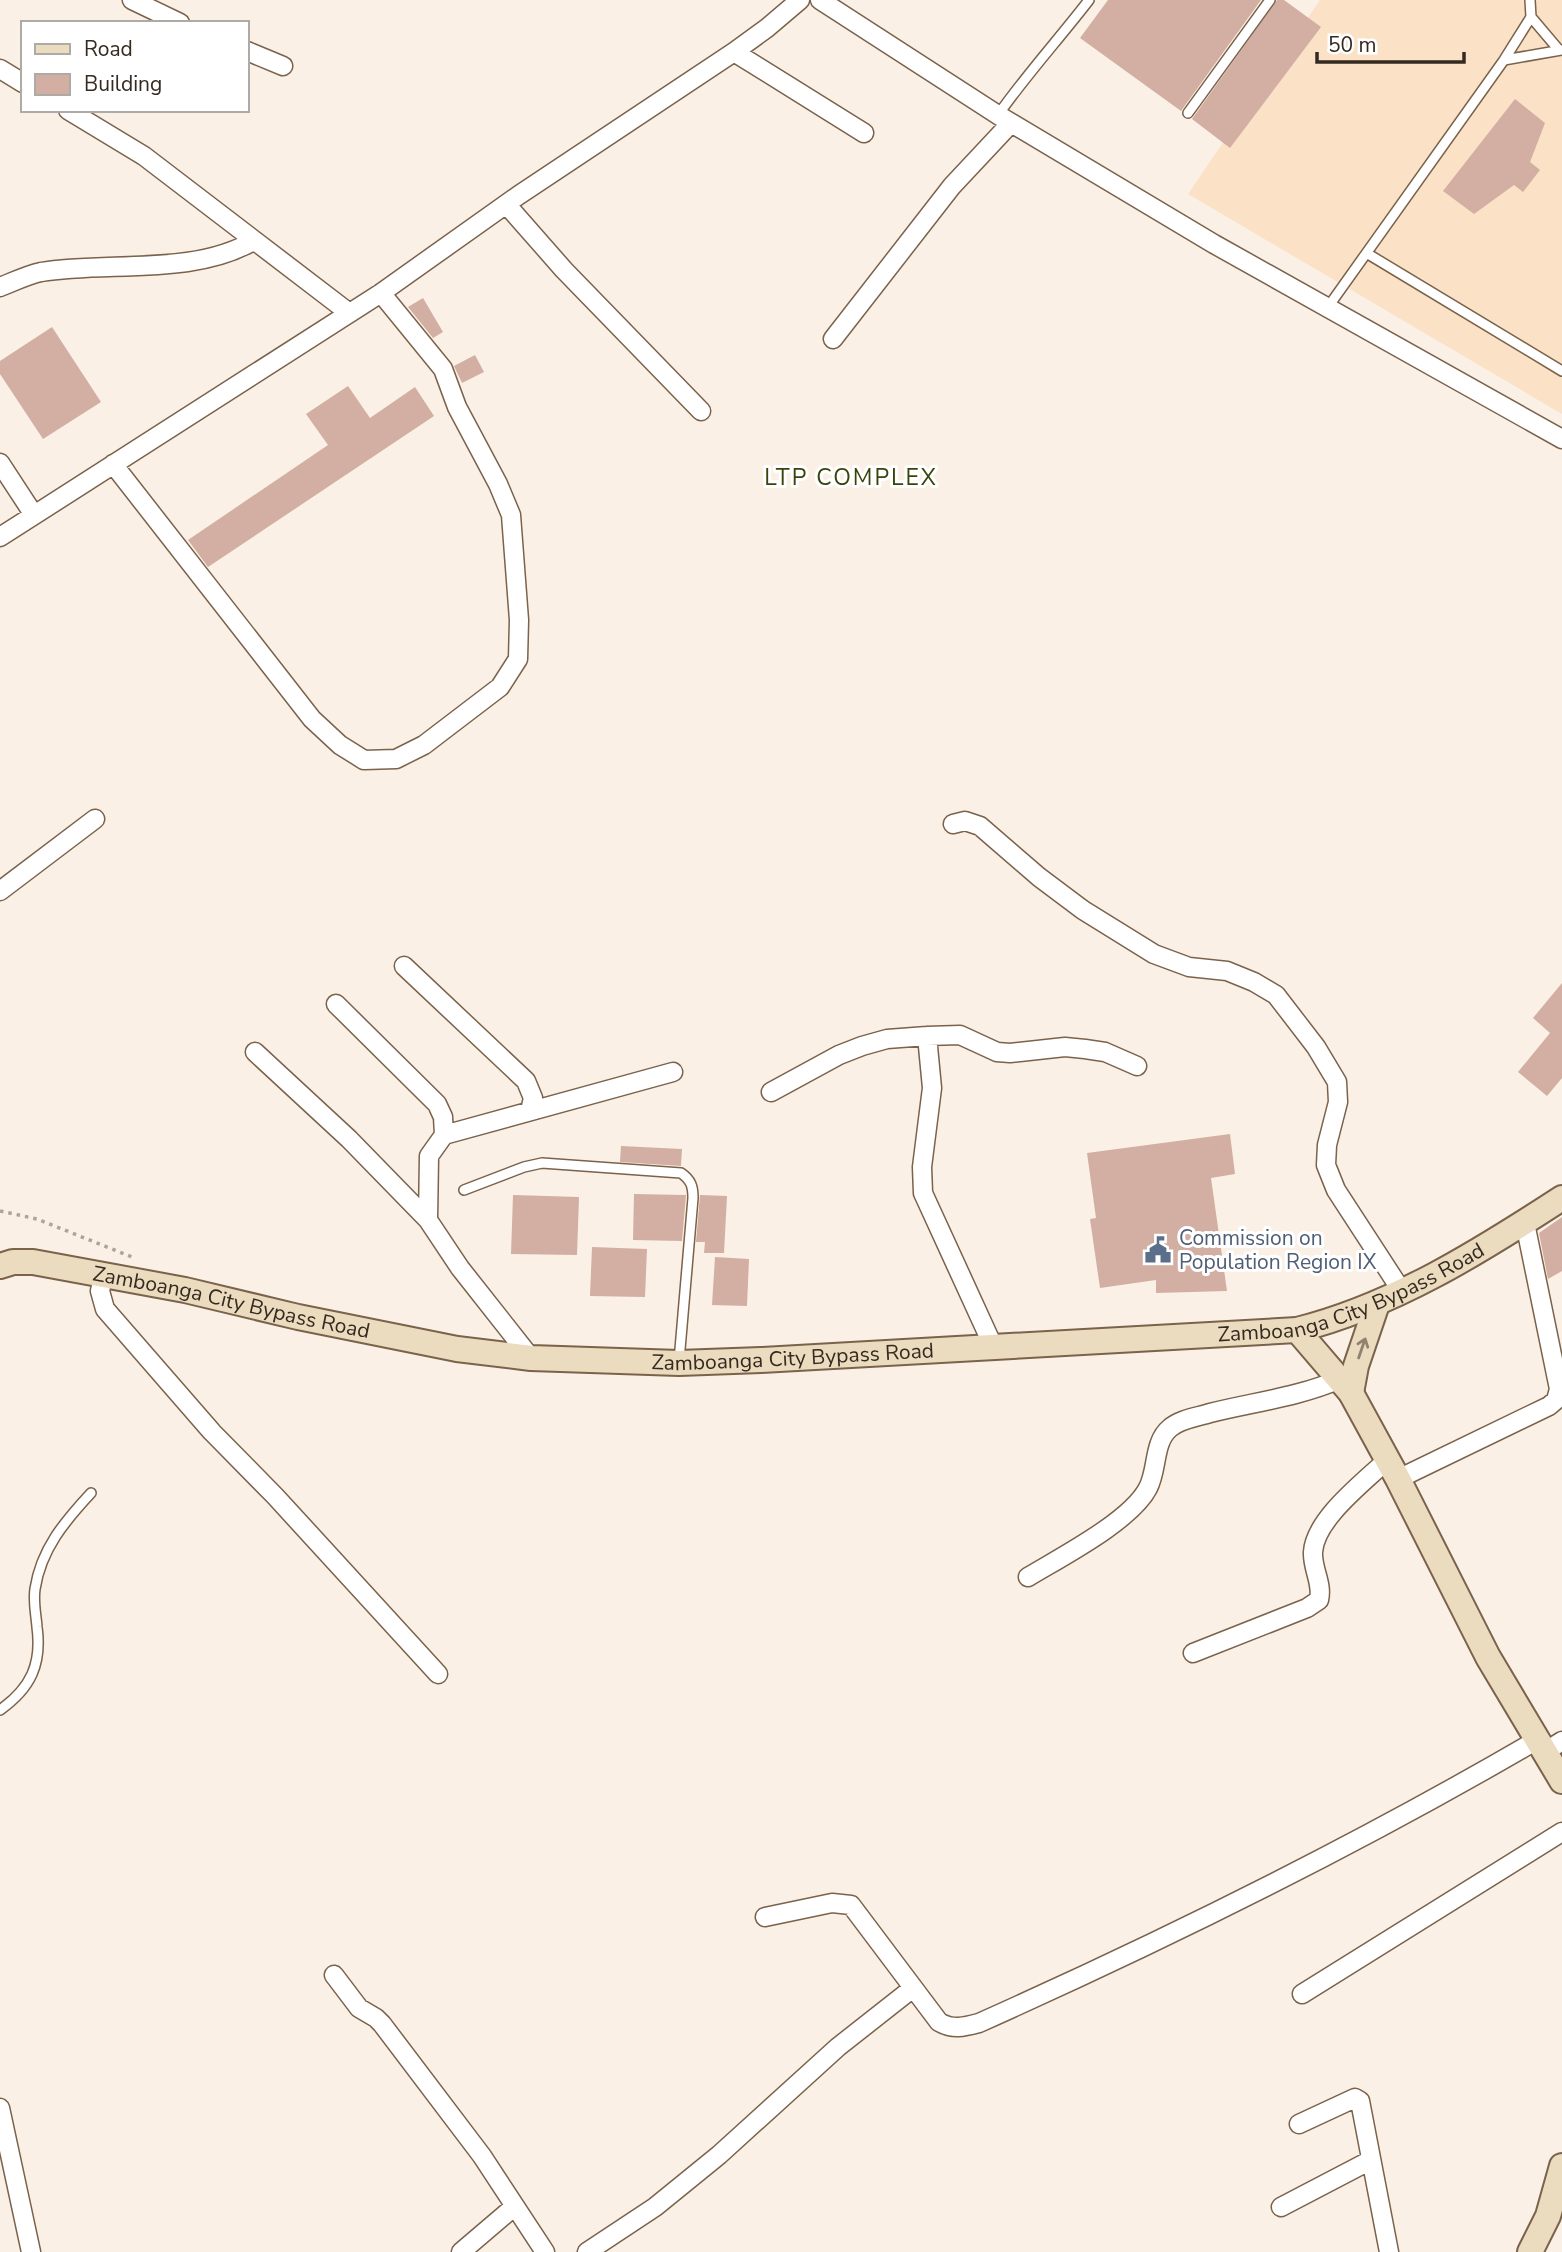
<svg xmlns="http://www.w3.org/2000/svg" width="1562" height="2252" viewBox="0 0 1562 2252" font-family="'Nunito Sans',sans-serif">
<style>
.built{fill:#fbe1c6}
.building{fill:#d3aea2}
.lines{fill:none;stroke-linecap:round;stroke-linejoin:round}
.lane-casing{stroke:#7a624b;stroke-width:12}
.street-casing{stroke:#7a624b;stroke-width:21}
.secondary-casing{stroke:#7a624b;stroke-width:28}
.path{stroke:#aea399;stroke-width:3.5;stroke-dasharray:3.5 5;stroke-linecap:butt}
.lane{stroke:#fff;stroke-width:9}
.street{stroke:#fff;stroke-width:18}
.secondary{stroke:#ebdbbf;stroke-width:24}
.oneway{stroke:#908270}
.labels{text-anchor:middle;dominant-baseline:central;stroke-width:6;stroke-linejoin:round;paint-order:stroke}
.service-label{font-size:21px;fill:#4e5e75;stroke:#fff;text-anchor:start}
.street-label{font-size:21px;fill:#352a20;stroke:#fff}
.neighbourhood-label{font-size:23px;letter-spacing:2px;fill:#38440a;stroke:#fff}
</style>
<rect width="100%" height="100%" fill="#fbf0e5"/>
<path class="built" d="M1320,0H1562V414L1188,194Z"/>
<path class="building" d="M1108,0H1261L1181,111L1080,38Z
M1277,0H1284L1321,27L1230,148L1192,119Z
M1515,99L1545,123L1530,162L1540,170L1523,192L1514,185L1474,214L1443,191Z
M423,298L443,332L433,338L408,307Z
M52,327L101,402L43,439L0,374V361Z
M475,355L484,372L462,383L454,366Z
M348,386L370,418L415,387L434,416L208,567L188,540L328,445L306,414Z
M1562,983V1078L1547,1096L1518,1072L1550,1033L1533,1018Z
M1230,1134L1235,1174L1211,1178L1227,1291L1156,1293V1280L1100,1288L1090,1219L1096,1218L1087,1153Z
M621,1146L682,1149L681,1166L620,1162Z
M634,1194L686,1195L682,1241L633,1240Z
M513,1195L579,1197L577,1255L511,1254Z
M700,1195L727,1196L724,1253H704L705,1242H696Z
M1562,1217V1271L1548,1279L1539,1233Z
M592,1247L647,1249L645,1297L590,1296Z
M715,1257L749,1259L747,1306L712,1305Z"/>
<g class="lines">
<g class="lane-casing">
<path id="lane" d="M1530,0L1531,17L1559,50
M1504,60L1562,50
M1188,113L1270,0
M998,115C1026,75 1059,39 1089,0
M1368,254L1562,371
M1328,307L1504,60L1531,17
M464,1190L524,1167L542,1163L681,1173C691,1180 693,1186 693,1198L679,1361
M0,1710C31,1688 42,1664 37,1627C36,1614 33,1602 35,1589C41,1549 65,1521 91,1493"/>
</g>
<g class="street-casing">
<path id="street" d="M132,0L180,23
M820,0L998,115L1214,244L1562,439
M247,51L283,66
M734,52L864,133
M0,69L23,83
M68,110L144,156L348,312
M506,204L564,270L701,411
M0,287C13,282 27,275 41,272C108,261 193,276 253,241
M833,339L952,186L1011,123
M0,463L34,515
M113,464L312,719L340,745L364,760L396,759L424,745L500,687L518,659L519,620L511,515L498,484L457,407L443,369L381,293
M0,537L381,293L519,195L734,52L767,28L800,0
M953,824L965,821L980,826L1039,877L1083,910L1154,954L1189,967L1227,971L1254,982L1276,995L1316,1047L1337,1082L1338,1102L1327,1145L1326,1165L1336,1190L1403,1293
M0,891L95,819
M404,966L526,1081L533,1098L530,1111
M336,1004L437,1104L443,1117L444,1135L429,1156L428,1220
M927,1036L932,1088L922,1167L923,1193L994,1348
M255,1052L349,1139L428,1220L460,1268L531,1358
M771,1092L839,1055L862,1046L887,1039L927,1036L960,1035L997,1052L1010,1053L1065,1047L1085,1049L1105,1052L1137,1066
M444,1135L673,1072
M103,1277L100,1291L105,1309L212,1432L275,1496L438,1674
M1398,1479L1549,1406L1556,1400L1559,1389L1525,1223
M1028,1577C1061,1557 1131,1521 1148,1488C1158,1469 1153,1442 1170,1428C1180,1419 1198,1417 1210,1413C1254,1402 1299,1397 1340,1379
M1193,1653L1307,1608L1319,1600C1323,1583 1312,1569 1313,1552C1315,1519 1364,1482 1387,1460
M1543,1753L1562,1741
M765,1917L832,1903L851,1905L939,2022C953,2030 964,2027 979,2023C1169,1938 1357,1845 1537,1740
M334,1975L359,2008L376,2018L382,2024L482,2156L545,2252
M1302,1994L1562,1832
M0,2108L31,2252
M1299,2124L1355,2098L1360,2101L1389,2252
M1281,2207L1371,2160
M461,2252L515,2206
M587,2252L655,2207L719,2155L838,2047L913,1988"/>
</g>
<g class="secondary-casing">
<g id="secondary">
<path id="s1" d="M0,1266L13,1262H33L185,1290L298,1317L457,1349L531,1358L679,1363L761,1360L1297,1330C1393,1306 1479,1252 1562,1198"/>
<path d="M1297,1330L1351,1393L1398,1479L1488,1657L1562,1781"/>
<path d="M1351,1393L1356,1366L1377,1304"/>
<path d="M1530,2252L1548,2216L1562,2166"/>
</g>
</g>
<path class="path" d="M0,1211L37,1219L132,1257"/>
<use href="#lane" class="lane"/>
<use href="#street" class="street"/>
<use href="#secondary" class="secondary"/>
</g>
<defs><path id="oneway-shaft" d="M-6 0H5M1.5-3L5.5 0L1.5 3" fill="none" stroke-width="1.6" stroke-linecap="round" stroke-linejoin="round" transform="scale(1.75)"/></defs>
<use class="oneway" href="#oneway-shaft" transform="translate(1362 1348) rotate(-71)"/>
<defs>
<g id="civic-bare" transform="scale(2.1)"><path d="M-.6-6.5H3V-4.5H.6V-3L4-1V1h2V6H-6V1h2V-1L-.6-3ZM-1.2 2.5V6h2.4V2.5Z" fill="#5c6f8a" stroke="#fff" stroke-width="2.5" paint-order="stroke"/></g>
</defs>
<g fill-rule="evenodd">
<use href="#civic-bare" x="1158" y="1250"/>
</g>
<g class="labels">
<g class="service-label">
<text x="1179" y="1238">Commission on<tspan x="1179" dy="24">Population Region IX</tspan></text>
</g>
<g class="street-label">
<text stroke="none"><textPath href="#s1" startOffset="1370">Zamboanga City Bypass Road</textPath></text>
<text stroke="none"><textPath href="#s1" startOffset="236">Zamboanga City Bypass Road</textPath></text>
<text stroke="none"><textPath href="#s1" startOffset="803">Zamboanga City Bypass Road</textPath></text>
</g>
<g class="neighbourhood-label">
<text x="851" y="477">LTP COMPLEX</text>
</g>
</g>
<rect x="21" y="21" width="228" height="91" fill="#ffffff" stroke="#aeaaa6" stroke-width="2"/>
<rect x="35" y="44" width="35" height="10" fill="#ebdbbf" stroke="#aeaaa6" stroke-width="2"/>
<text x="84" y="56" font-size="21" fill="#352a20">Road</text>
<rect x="35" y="74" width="35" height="21" fill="#d3aea2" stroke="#aeaaa6" stroke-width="2"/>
<text x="84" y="91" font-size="21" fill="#352a20">Building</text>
<path d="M1317 52v10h147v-10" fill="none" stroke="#352a20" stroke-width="3.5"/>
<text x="1328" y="52" font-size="21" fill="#352a20" stroke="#ffffff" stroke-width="5" paint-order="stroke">50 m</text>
</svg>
